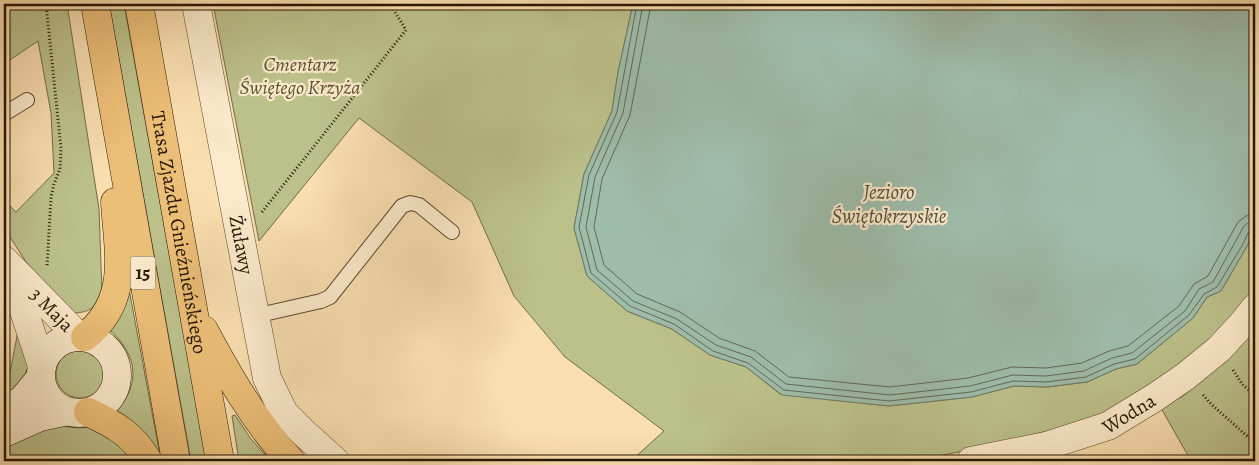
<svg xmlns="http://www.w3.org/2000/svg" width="1259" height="465" viewBox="0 0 1259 465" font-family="Alegreya,serif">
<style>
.green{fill:#bcc18b;stroke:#726b46}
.water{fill:#9ebcaa;stroke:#6e7966}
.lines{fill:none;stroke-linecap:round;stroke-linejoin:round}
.shore{stroke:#626855;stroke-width:1}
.lane-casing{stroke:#5c472c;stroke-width:16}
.street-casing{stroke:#5c472c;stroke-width:29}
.secondary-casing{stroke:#271500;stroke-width:29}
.primary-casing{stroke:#271500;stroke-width:29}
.path{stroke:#271500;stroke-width:3;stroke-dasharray:1 2.5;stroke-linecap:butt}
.lane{stroke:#fbeacb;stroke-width:14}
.street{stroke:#fbeacb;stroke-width:28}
.secondary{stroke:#fbeacb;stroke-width:28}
.primary{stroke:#ecbf78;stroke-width:28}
.labels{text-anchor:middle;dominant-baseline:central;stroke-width:4.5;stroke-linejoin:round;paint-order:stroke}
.shield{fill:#fbeacb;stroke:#67553d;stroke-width:1}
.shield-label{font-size:19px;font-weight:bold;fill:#271500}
.park-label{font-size:20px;font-style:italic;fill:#5b5131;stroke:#fbeacb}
.street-label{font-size:20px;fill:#271500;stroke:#fbeacb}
.water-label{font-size:21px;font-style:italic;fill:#514f3c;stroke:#fbeacb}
</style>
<rect width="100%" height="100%" fill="#f9deaf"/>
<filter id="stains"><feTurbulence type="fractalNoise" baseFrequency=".004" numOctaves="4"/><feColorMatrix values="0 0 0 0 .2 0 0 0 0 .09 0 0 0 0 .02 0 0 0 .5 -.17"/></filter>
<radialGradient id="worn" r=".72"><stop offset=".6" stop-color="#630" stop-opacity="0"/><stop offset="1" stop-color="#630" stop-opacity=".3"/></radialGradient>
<path class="green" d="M4,4H67L99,209L102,292C95,308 91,312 74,313L45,291L4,228V200L16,212L54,173L51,113L38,41L4,64Z
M109,4H124L207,461H191Z
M213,4H633L618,72L612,111L584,174L574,228L587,276L627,311L672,329L710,355L746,367L780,394L889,406L972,397L1014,386L1047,387L1087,382L1116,369L1137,364L1193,318L1207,297L1221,291L1247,246L1255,228V291L1205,349L1104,417L983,447L914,461H631L664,431L565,357L514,296L472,202L359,118L259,241Z
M129,289L161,461L116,412C142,382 137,355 109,329Z
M1255,324V461H1191L1161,408L1183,396L1221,365Z
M18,331L30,359L23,383L9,398L8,383Z
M56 374a24 24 0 1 1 48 0a24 24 0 1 1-48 0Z
M235,415L251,439L271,461H239L232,416Z
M55,423C70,429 82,429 98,425L137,461H4V444Z"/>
<path class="water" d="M633,4H1255V228L1247,246L1221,291L1207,297L1193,318L1137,364L1116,369L1087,382L1047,387L1014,386L972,397L889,406L782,395L746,367L710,355L672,329L627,311L587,276L574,228L584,174L612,111L618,72Z"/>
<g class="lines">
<path class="shore" d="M637,4L617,112L589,175L579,227L591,273L630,306L674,324L713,351L748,363L784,390L889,401L971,392L1013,381L1046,382L1086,377L1114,364L1135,359L1189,315L1204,294L1217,287L1243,244L1249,231L1255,228
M643,4L623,113L595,177L586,227L597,270L633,301L677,319L716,345L751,357L786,384L890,395L970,386L1013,375L1046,376L1084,371L1112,358L1132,353L1185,311L1199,289L1213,282L1244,226L1249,222L1255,221
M651,4L630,115L602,179L594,227L604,265L637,294L680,312L719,338L755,351L789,377L890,387L968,378L1012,367L1046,368L1082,363L1109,351L1128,346L1179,306L1194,284L1208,276L1238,222L1246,216L1255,214"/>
<g class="lane-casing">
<path id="lane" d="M4,114L27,100
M255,316L321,301L330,297L402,206L410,203L419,205L452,232"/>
</g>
<g class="street-casing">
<g id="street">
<path id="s1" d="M196,4L267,378L284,413L305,434L335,461"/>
<path id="s2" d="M4,260L79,337"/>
<path d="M8,275L22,305L42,366"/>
<path id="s3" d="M971,461L1046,446L1108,426L1154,398L1186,376L1219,349L1243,323L1255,308"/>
</g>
</g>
<g class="secondary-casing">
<path id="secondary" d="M41 375a38 38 0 1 1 76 0a38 38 0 1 1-76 0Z
M4,412L23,399L41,377
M4,433L40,417L68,411"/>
</g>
<g class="primary-casing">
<g id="primary">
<path d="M95,4L176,461"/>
<path id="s4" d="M139,4L220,461"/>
<path d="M204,330C229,377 255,422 291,461"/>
<path d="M85,337C131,299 118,254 115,202"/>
<path d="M88,412C114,424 134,435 148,461"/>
</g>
</g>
<path class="path" d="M46,4L61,148L60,169L54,184L51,197L47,267
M262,212L406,30L390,4
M1233,370L1242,384L1255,396
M1203,395L1212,405L1255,443"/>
<use href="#lane" class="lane"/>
<use href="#street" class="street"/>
<use href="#secondary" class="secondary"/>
<use href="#primary" class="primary"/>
</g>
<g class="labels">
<rect class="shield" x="130.5" y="256.5" width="25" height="33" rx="4"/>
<g class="shield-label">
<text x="143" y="273">15</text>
</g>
<g class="park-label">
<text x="300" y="64">Cmentarz<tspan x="300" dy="23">Świętego Krzyża</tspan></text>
</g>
<g class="street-label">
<text stroke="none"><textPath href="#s4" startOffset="232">Trasa Zjazdu Gnieźnieńskiego</textPath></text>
<text stroke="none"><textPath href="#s1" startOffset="245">Żuławy</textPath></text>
<text stroke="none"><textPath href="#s2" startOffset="69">3 Maja</textPath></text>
<text stroke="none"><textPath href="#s3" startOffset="166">Wodna</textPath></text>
</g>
<g class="water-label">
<text x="889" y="192">Jezioro<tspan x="889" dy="24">Świętokrzyskie</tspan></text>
</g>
</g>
<rect width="1259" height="465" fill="none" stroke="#f9deaf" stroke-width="20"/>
<rect x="5" y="5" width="1249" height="455" fill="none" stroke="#271500" stroke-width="2.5"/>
<rect x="10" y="10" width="1239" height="445" fill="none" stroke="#271500"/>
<rect width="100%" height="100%" filter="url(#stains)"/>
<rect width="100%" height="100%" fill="url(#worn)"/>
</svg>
